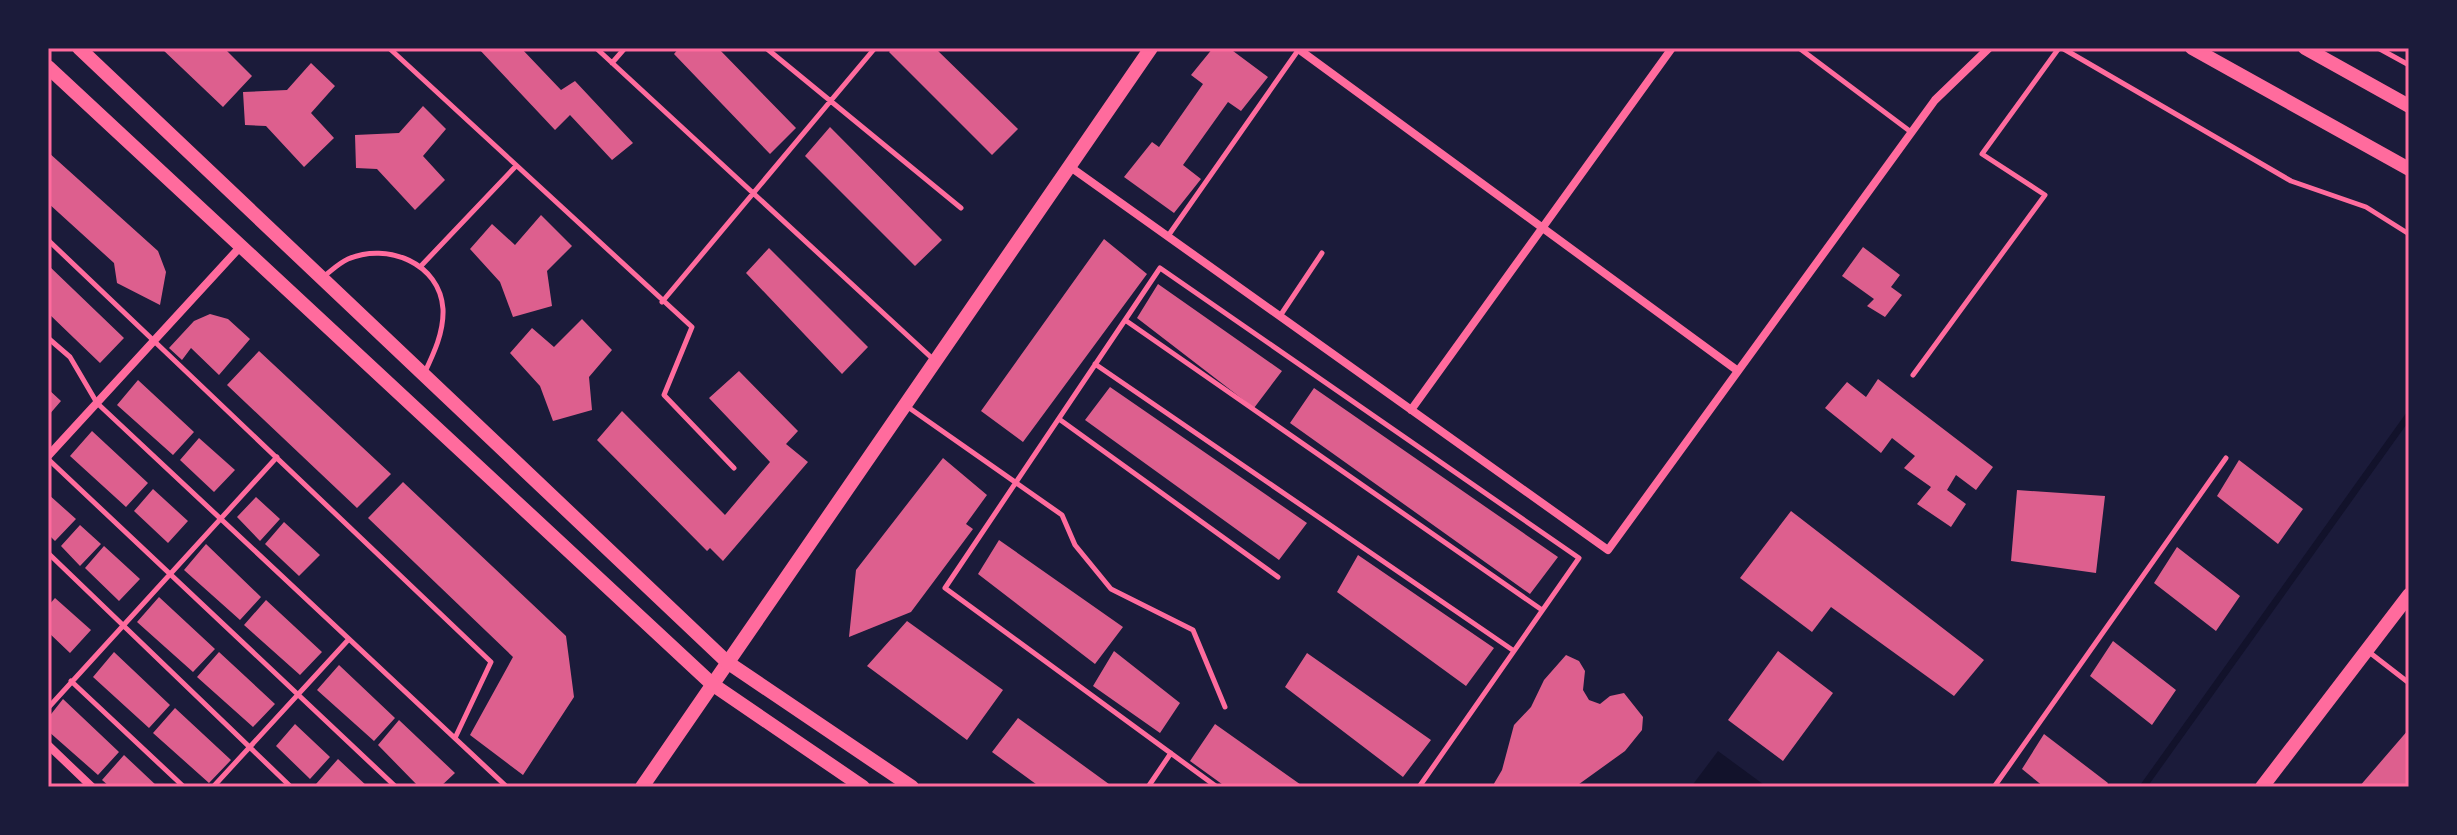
<svg xmlns="http://www.w3.org/2000/svg" width="2457" height="835" viewBox="0 0 2457 835" font-family="'Varela Round',sans-serif">
<style>
.water{fill:#12122b}
.lines{fill:none;stroke-linecap:round;stroke-linejoin:round}
.stream{stroke:#12122b;stroke-width:7}
.building{fill:#dd5f8e}
.service{stroke:#ff6b9d;stroke-width:5}
.minor{stroke:#ff6b9d;stroke-width:8}
.tertiary{stroke:#ff6b9d;stroke-width:14}
.secondary{stroke:#ff6b9d;stroke-width:14}
.neatline{fill:none;stroke:#ff6b9d;stroke-width:3}
</style>
<rect width="100%" height="100%" fill="#1b1b3a"/>
<path class="water" d="M1718,751L1767,787H1691Z"/>
<g class="lines">
<path class="stream" d="M2143,787L2409,415"/>
</g>
<path class="building" d="M161,48H224L252,76L223,107Z
M478,48H521L561,90L575,81L633,143L612,160L570,115L555,130Z
M679,48H718L796,128L770,154L674,54Z
M893,48H935L1018,129L992,155L889,52Z
M1213,48H1229L1268,77L1241,111L1228,102L1183,165L1201,179L1174,213L1124,177L1152,142L1159,147L1203,84L1191,75Z
M311,63L335,86L311,113L334,138L304,167L266,126L245,125L243,92L287,90Z
M423,106L446,129L423,156L445,180L415,210L377,169L356,168L355,135L399,133Z
M830,127L942,240L915,266L805,156Z
M48,152L158,251L166,272L160,305L117,283L114,263L48,203Z
M541,215L572,246L547,271L552,306L513,317L500,282L470,249L492,224L515,245Z
M1104,239L1147,274L1023,442L981,411Z
M1863,247L1900,275L1891,287L1902,295L1885,317L1867,306L1874,299L1842,276Z
M769,248L868,347L842,374L746,273Z
M48,265L124,338L100,363L48,313Z
M1158,284L1282,371L1254,408L1137,318Z
M210,314L228,319L250,339L219,375L191,348L182,360L169,348L194,321Z
M582,319L612,350L589,377L592,410L553,421L540,386L510,353L532,328L554,347Z
M259,351L391,474L357,508L227,385Z
M739,371L798,431L786,444L808,462L723,561L710,548L707,551L597,440L622,411L725,515L770,462L709,398Z
M1878,379L1993,467L1976,490L1956,475L1947,490L1966,504L1951,527L1917,504L1931,487L1904,468L1915,456L1892,438L1881,453L1825,408L1847,382L1866,397Z
M138,380L194,432L173,455L117,405Z
M1110,387L1307,523L1279,560L1085,420Z
M1314,388L1558,557L1530,594L1290,423Z
M48,389L61,401L48,416Z
M92,431L148,483L126,507L70,456Z
M199,438L235,470L214,492L180,460Z
M943,458L987,495L966,524L973,529L911,612L849,637L856,570Z
M2239,460L2303,509L2278,544L2217,496Z
M403,482L566,636L574,697L523,775L470,735L513,657L368,518Z
M153,489L188,521L168,543L134,511Z
M2017,490L2105,496L2096,573L2011,561Z
M48,494L76,519L55,541L48,534Z
M256,497L280,519L260,541L237,517Z
M1791,511L1984,660L1954,696L1831,607L1812,632L1740,578Z
M284,522L320,555L299,576L265,544Z
M80,525L101,544L80,566L61,546Z
M999,540L1123,627L1095,664L978,574Z
M206,544L261,597L240,620L184,570Z
M104,546L140,579L119,601L85,568Z
M2177,547L2240,596L2216,631L2154,583Z
M1358,555L1494,648L1466,686L1337,592Z
M159,597L215,649L193,672L137,622Z
M55,598L91,630L70,653L48,632V606Z
M266,600L322,652L300,675L244,625Z
M907,621L1003,690L967,740L867,666Z
M2113,641L2176,690L2152,725L2090,676Z
M1114,651L1180,703L1160,733L1093,686Z
M1778,651L1833,693L1783,761L1728,720Z
M114,652L170,705L149,728L93,677Z
M219,652L275,704L253,727L197,677Z
M1307,653L1431,740L1403,777L1285,687Z
M1566,655L1579,661L1585,671L1583,690L1589,700L1600,704L1610,696L1624,693L1643,717L1642,730L1625,751L1575,787H1492L1502,770L1514,725L1531,707L1544,680Z
M339,665L395,718L374,741L317,690Z
M63,699L119,752L98,775L48,731V718Z
M175,708L231,760L209,783L153,733Z
M1018,718L1113,787H1040L992,752Z
M399,720L455,773L440,787H419L378,745Z
M295,724L330,757L310,779L276,746Z
M1215,724L1304,787H1226L1190,761Z
M2409,729L2407,787H2359Z
M2044,734L2108,783L2106,787H2044L2022,769Z
M124,755L158,787H110L102,780Z
M338,759L368,787L316,784Z"/>
<g class="lines">
<path class="service" d="M278,48H283
M389,48L692,327L664,395L734,468
M596,48L934,360
M766,48L961,208
M1799,48L1911,132
M2062,48L2291,181L2366,207L2409,234
M2378,48L2409,65
M612,63L625,48
M1168,236L1299,49
M48,240L491,662L455,738
M420,267L515,167
M323,277C331,271 339,263 348,259C387,242 440,263 443,309C444,332 434,353 424,374
M662,302L875,48
M1280,316L1322,253
M1125,320L1542,610
M48,338L70,357L97,403L507,787
M1095,364L1514,651
M1913,375L2045,195L1982,154L2059,48
M905,405L1062,515L1075,545L1111,589L1193,630L1225,707
M1059,419L1278,577
M48,459L396,787
M48,553L291,787
M2369,652L2409,683
M71,681L184,787
M48,708L277,457
M213,787L349,639
M1148,787L1171,753
M1217,787L945,588L1160,268L1579,558L1419,787
M1994,787L2226,458"/>
<path class="minor" d="M1297,48L1738,371
M1069,166L1608,550L1935,100L1989,48
M1411,410L1672,48
M48,456L241,246
M48,745L92,787"/>
<path class="tertiary" d="M642,787L1151,48
M2262,787L2409,595"/>
<path class="secondary" d="M79,48L727,662L912,787
M2192,48L2409,169
M2305,48L2409,106
M48,67L712,684L863,787"/>
</g>
<rect width="2457" height="835" fill="none" stroke="#1b1b3a" stroke-width="100"/>
<rect x="50" y="50" width="2357" height="735" class="neatline"/>
</svg>
